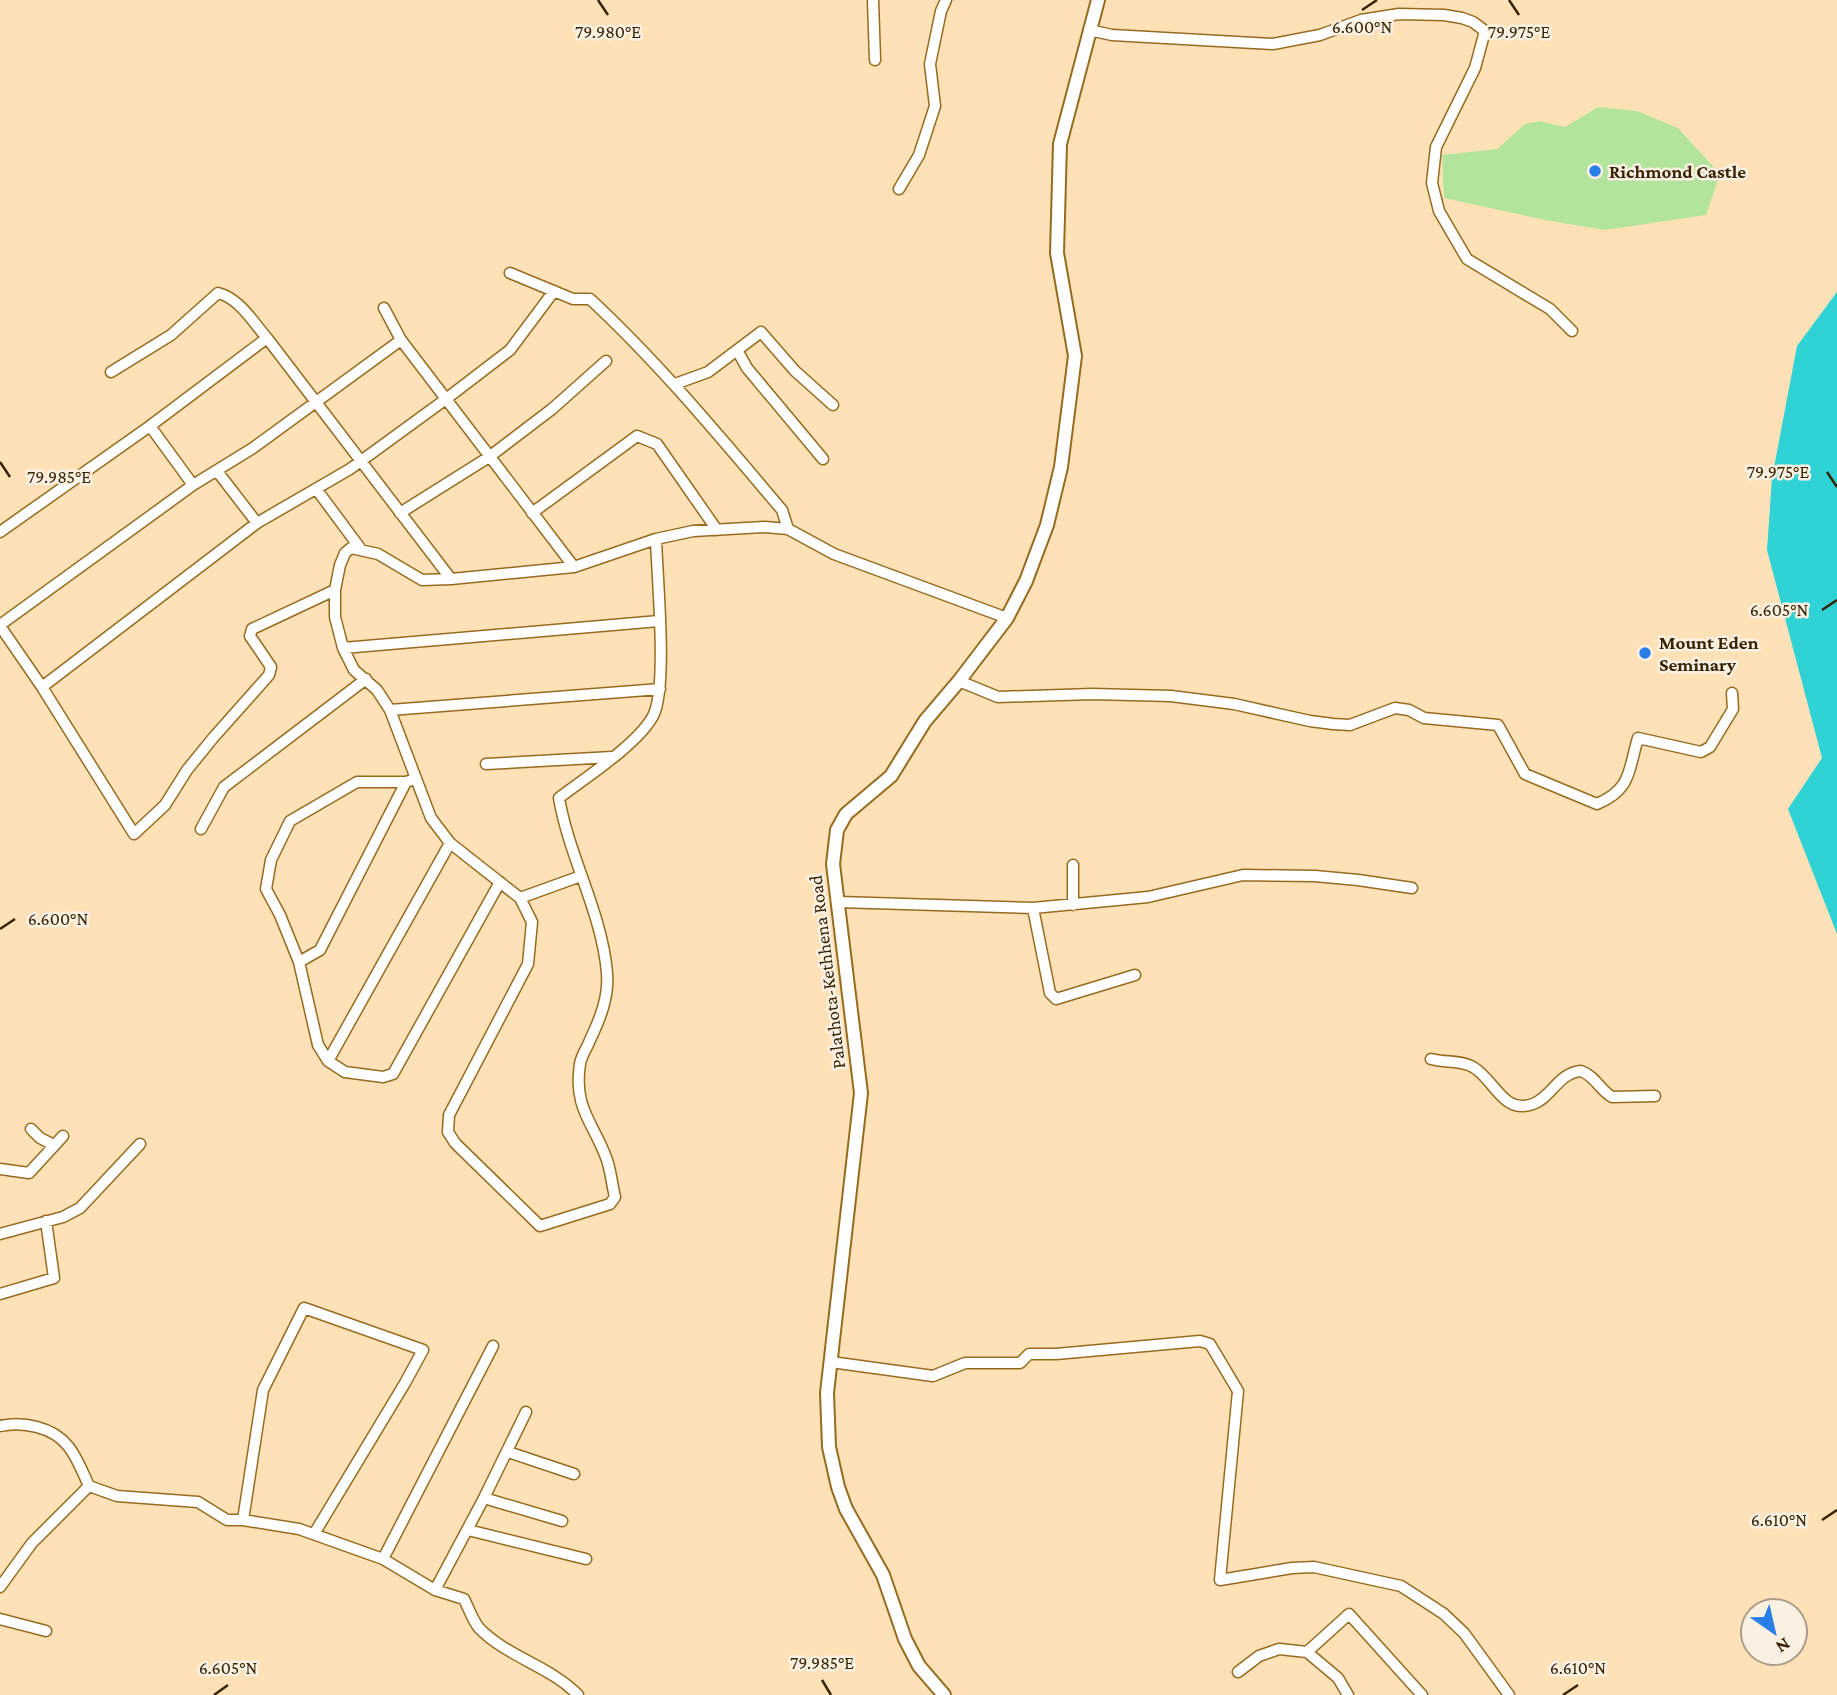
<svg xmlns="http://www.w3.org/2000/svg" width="1837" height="1695" viewBox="0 0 1837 1695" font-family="'Crimson Pro',serif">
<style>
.green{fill:#b2e49d}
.water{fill:#2fd2d5}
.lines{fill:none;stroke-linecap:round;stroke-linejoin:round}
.minor-casing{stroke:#976b1f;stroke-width:13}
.tertiary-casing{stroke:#976b1f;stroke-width:16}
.minor{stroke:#fff;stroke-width:10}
.tertiary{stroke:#fff;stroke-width:12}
.ticks{fill:none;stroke:#362405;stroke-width:2.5}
.poi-dot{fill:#297ee8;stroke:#fbf1e3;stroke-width:2.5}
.labels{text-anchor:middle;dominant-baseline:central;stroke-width:5;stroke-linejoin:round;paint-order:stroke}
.poi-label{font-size:19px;font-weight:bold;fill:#362405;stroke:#fbf1e3;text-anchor:start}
.street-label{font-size:19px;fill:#362405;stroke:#fbf1e3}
.ticks-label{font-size:18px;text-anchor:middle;fill:#362405;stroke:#fbf1e3;stroke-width:5;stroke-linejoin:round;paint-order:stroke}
</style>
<rect width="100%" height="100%" fill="#fee1b7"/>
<path class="green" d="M1598,107L1637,111L1678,128L1720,174L1706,215L1605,230L1545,220L1444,198L1442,155L1497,149L1525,124L1539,121L1565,127Z"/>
<path class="water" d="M1837,292V934L1788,809L1822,758L1767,550L1772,478L1797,346Z"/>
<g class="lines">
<g class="minor-casing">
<path id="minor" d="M873,0L875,60
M1089,30L1112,35L1273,44L1320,35L1361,20L1399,14L1444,15L1462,18L1473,22L1485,31L1475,68L1436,147L1432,183L1439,211L1467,259L1550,309L1572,331
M899,189L919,155L935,106L930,64L941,11L946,0
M510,273L573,299H590C660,364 720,437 782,510L788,529
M384,308L401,340L446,399L510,350L554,291
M737,350L747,368L823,459
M111,372L171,335L218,293C239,298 253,322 267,338L451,579
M675,384L708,372L761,332L795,371L833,405
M150,426L193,485
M217,471L257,523
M317,490L360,548
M400,513L489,457L552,409L606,361
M532,513L637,436L657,444L717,530
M0,532L150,426L267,338
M656,539C657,577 668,688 653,716C638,744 585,778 559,798C569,857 602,913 607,973C609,997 600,1019 590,1040C587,1048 581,1056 580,1064C573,1109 594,1123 607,1160C611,1172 612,1185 615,1197L610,1204L540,1226L455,1143L448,1132L449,1115L528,964L532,922L520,898L450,843L431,818L390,710L377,690L354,670L343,648L335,617V590L340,565L345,553L351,548L378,554L422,580L451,579L574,567L656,539L693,531L765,527L788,529L834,554L1007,618
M0,625L193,485L253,448L401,340
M0,626L42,687L134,834L165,805L187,770L213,738L269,675L271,667L250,636L252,629L335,590
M343,648L659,621
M959,681L998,697L1092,694L1171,696L1234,704L1310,721L1333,724L1350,725L1395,708L1409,710L1424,718L1498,725L1525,774L1597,804C1632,789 1628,771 1638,738L1701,752L1710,747L1733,709L1732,693
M42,687L257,523L350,469L446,399L574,567
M390,710L660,689
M486,764L612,757
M415,779L406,782H357L290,821L271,860L266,889L280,915L299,962L318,1045L328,1061L345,1072L383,1077L393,1074L500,882
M201,829L224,787L366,679
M520,898L581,876
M839,902L1033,908L1148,897L1243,875L1315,876L1358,880L1412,888
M1073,905V865
M1033,908L1050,993L1056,999L1135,975
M299,962L320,950L406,782
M1431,1059C1445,1063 1461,1060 1473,1067C1495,1080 1503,1115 1533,1104C1552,1097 1558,1073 1581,1071C1595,1076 1600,1090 1612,1097L1655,1096
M328,1061L450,843
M31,1129L40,1138L54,1145
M0,1169L29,1173L63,1136
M0,1234L63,1217L80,1208L140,1144
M0,1294L54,1278L46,1221
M831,1362L933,1376L965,1363H1020L1029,1354H1056L1200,1341L1210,1344L1238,1391L1220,1580L1292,1568L1314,1567L1401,1586L1444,1614L1464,1633L1509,1695
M0,1426C23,1421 53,1427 68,1446C77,1457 83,1473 89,1486L117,1496L198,1502L227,1520H243L299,1529L383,1559L435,1590L464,1599C469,1609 473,1621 479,1628C507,1657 550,1666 578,1695
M508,1452L574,1474
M484,1498L562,1521
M243,1520L263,1390L304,1308L423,1350L405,1383L314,1534
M468,1530L586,1559
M383,1559L493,1346
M0,1587L32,1543L89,1486
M435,1590L484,1498L526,1412
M0,1619L46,1631
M1307,1652L1349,1614L1422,1695
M1238,1672L1259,1656L1279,1649L1307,1652L1338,1678L1348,1695"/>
</g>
<g class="tertiary-casing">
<path id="tertiary" d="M944,1695L919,1666L905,1639L883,1575L846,1509L838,1487L829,1447L827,1393L861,1093L833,864L837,830L846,814L891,776L925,721L959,681L1007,618L1026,581L1047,525L1061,467L1075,356L1057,253L1060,144L1098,0"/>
</g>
<use href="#minor" class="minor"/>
<use href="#tertiary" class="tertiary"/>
</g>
<path class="ticks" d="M598,0L608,15M1509,0L1519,15M1362,10L1377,0M0,462L10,477M1827,472L1837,487M1822,610L1837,600M0,929L15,919M1822,1520L1837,1510M822,1680L831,1695M214,1695L228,1685M1563,1695L1578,1685"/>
<g class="poi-dot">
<circle cx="1595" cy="171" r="7"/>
<circle cx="1645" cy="653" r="7"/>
</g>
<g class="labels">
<g class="poi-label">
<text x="1609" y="171">Richmond Castle</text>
<text x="1659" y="642">Mount Eden<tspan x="1659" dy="22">Seminary</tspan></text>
</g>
<g class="street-label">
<text transform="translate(827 972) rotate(-97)">Palathota-Kethhena Road</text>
</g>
</g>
<g class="ticks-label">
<text x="1362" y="33">6.600°N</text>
<text x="608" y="38">79.980°E</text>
<text x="1519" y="38">79.975°E</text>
<text x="1778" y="478">79.975°E</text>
<text x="59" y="483">79.985°E</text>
<text x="1779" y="616">6.605°N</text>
<text x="58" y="925">6.600°N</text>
<text x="1779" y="1526">6.610°N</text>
<text x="822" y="1669">79.985°E</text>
<text x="228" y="1674">6.605°N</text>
<text x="1578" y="1674">6.610°N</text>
</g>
<g transform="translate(1774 1632) rotate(146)"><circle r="33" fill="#fbf1e3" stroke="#ac9f8a" stroke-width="2"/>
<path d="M0-5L12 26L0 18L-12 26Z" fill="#297ee8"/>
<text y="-10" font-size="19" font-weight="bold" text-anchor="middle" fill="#362405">N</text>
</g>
</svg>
